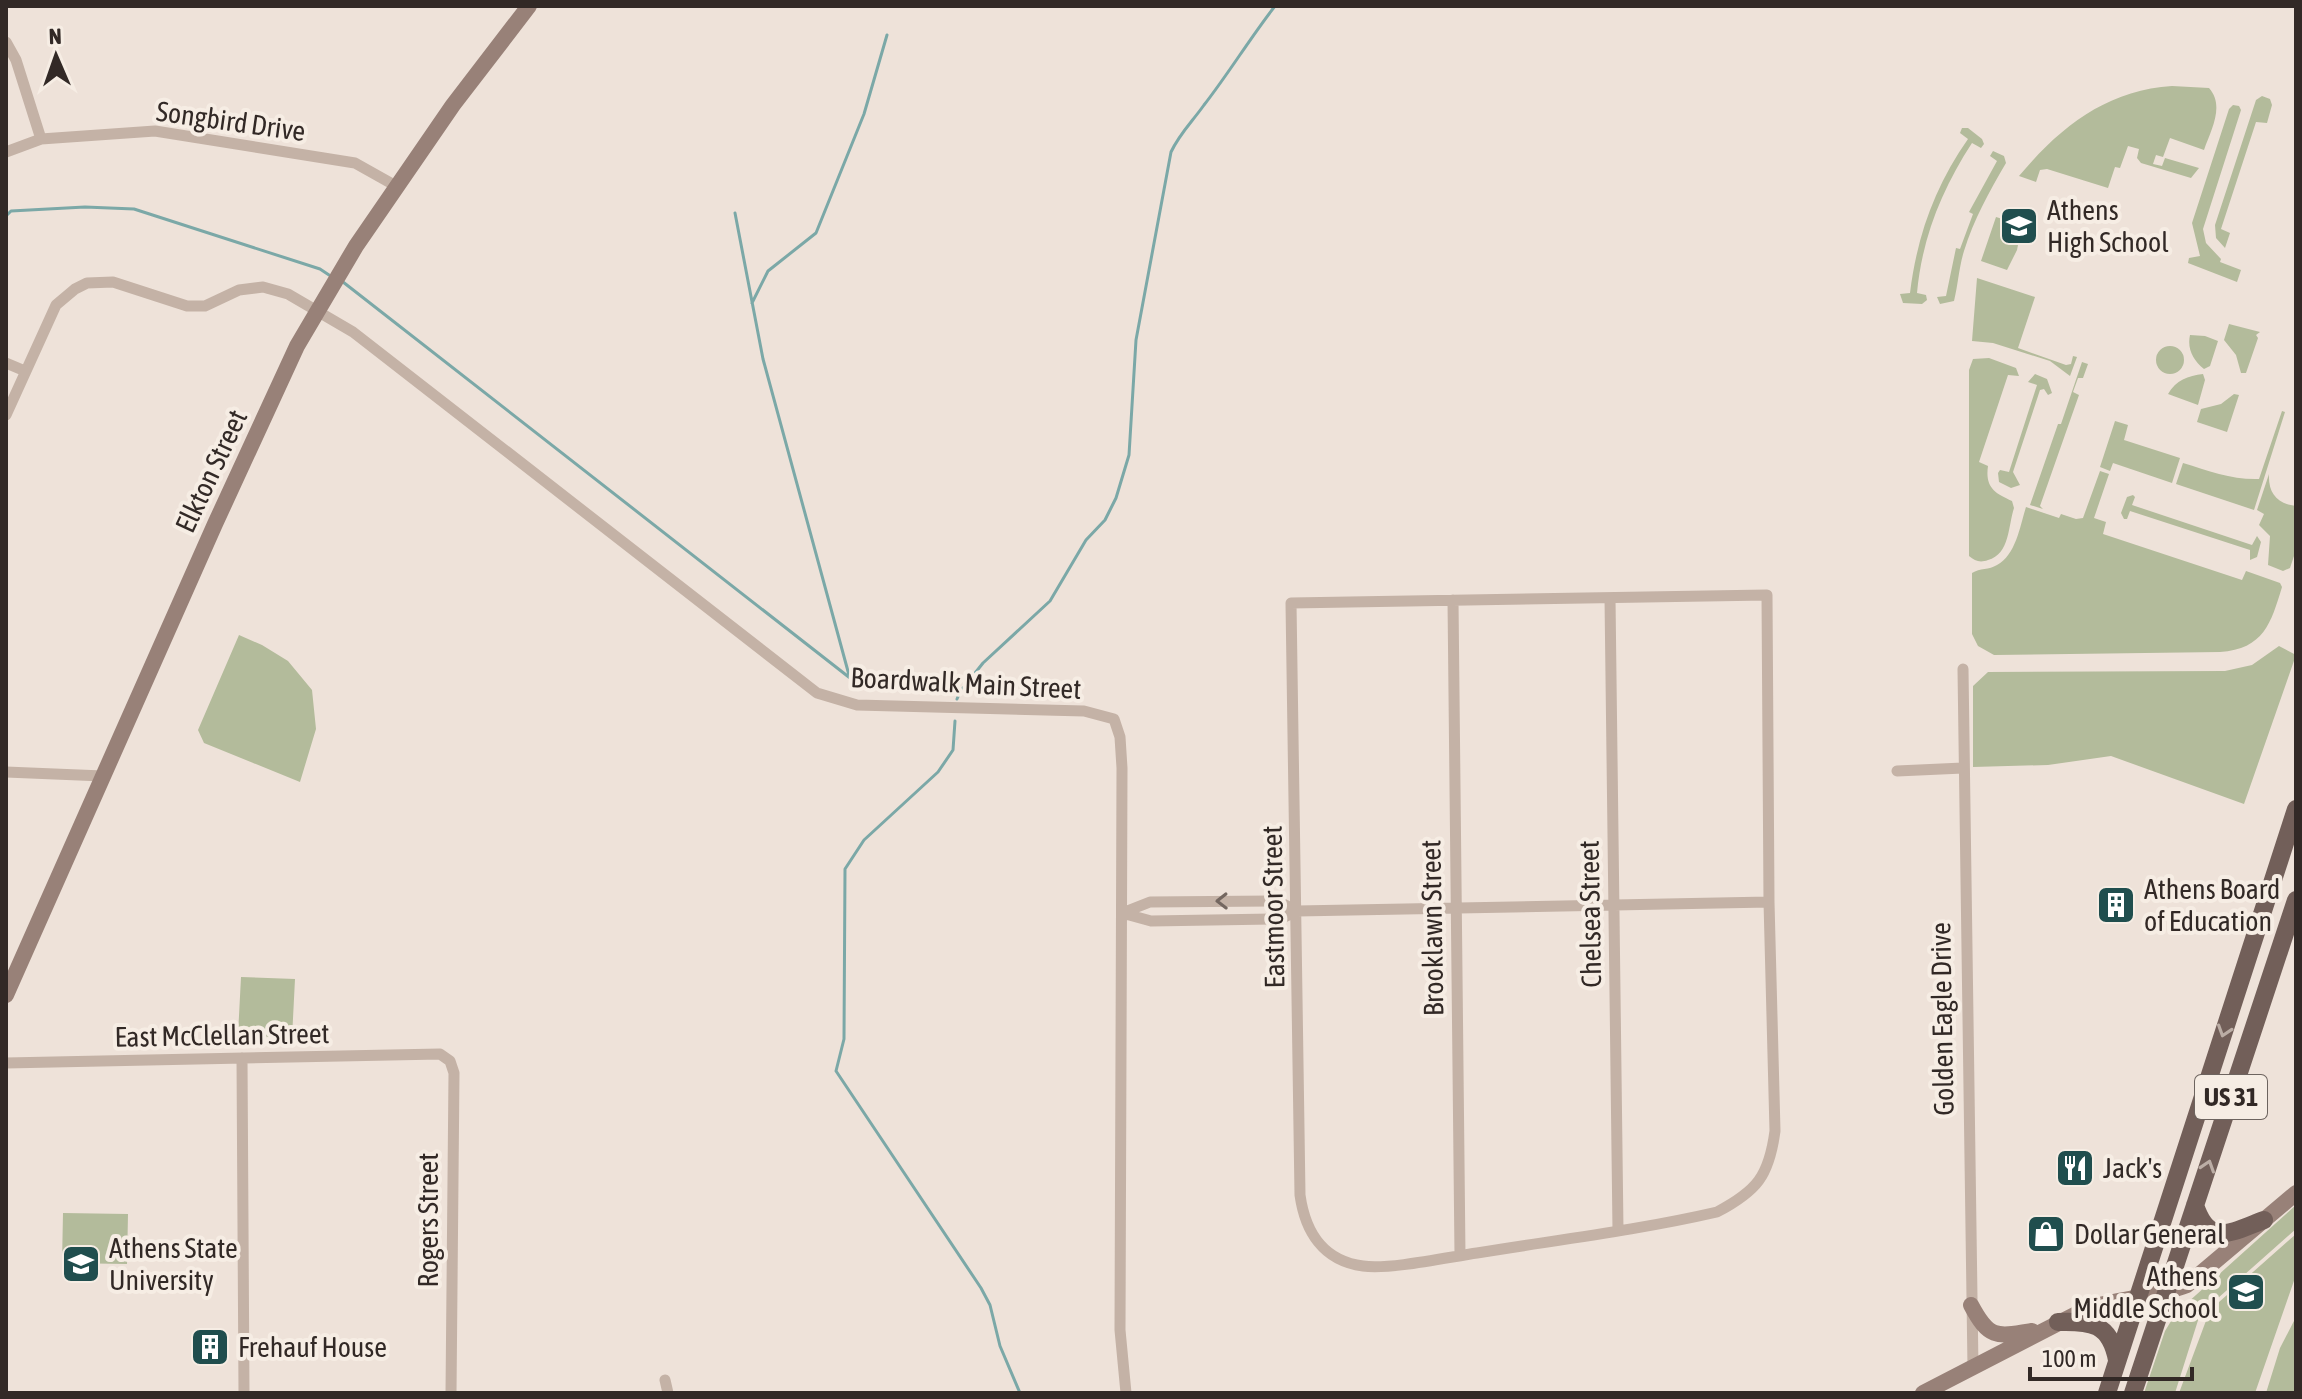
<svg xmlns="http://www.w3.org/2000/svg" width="2302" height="1399" viewBox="0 0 2302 1399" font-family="'Asap Condensed',sans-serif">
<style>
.green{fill:#b3bb9b}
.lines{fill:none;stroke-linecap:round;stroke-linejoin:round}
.stream{stroke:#7ba8a7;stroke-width:3}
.street{stroke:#c4b2a6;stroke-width:11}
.secondary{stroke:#988178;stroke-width:16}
.primary{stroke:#725f59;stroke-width:18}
.oneway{stroke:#746760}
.oneway2{stroke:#bbada5}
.labels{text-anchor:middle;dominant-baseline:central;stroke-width:8;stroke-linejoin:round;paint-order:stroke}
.shield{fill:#f6ede4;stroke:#6d645f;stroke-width:2}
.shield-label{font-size:26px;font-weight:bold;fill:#322926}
.street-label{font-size:28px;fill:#322926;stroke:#f6ede4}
.poi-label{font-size:28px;fill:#322926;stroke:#f6ede4;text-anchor:start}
</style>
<rect width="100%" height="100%" fill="#eee2d9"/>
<path class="green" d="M2172,86L2209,88C2225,106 2211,130 2204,150L2170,138L2163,157L2156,155L2153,164L2162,166L2165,158L2199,168L2191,178L2141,163L2137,158L2139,149L2128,146L2120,168L2115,167L2108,188L2047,169L2040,170L2036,182L2019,176C2060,127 2107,90 2172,86Z
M2262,96L2270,99L2272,105L2267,123L2256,122L2221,229L2230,233L2225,248L2216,238L2215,225L2256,100Z
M2233,105L2239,106L2241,110L2203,229L2206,243L2221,259L2220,262L2241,270L2237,282L2188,263L2189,258L2200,256L2192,223L2229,109Z
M1962,128H1968L1982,139L1984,144L1981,148L1972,143C1942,189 1922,238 1917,293L1926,295L1927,300L1922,304L1903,303L1900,294L1910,293C1917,236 1935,186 1968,139L1960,133Z
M1993,151L2004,156L2006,163C1989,192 1974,219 1964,251C1959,267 1958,285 1954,301L1940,304L1937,297L1946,296L1956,248L1960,249L1973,214L1969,212L1997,161L1990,156Z
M1996,217L2022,225L2017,250L2007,270L1981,261Z
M1977,278L2035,297L2018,348L2066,365L2071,364L2073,356L2077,357L2070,376L2050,361L1993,343L1972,341Z
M2229,324L2260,332L2256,335L2258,338L2246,373H2241L2236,355L2224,340Z
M2190,335L2205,336L2218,341L2210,366L2204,369C2193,360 2187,349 2190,335Z
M2156 360a14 14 0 1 1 28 0a14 14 0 1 1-28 0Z
M1989,358L2016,368L2019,376L2008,375L1979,462L1988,466C1985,487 1994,493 2012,501L2014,508C2008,526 2010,554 1988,560C1980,563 1975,561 1969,556V370L1973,359Z
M2082,362L2088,364L2083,378H2078L2073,392L2079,395L2040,506L2043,509L2030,505L2058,424H2061Z
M2035,374L2047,379L2052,393L2048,395L2044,389L2040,390L2013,472L2020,485L2011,488L1999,482L1998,473L2000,470L2009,472L2037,385L2028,382Z
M2203,374L2205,380L2198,405L2168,394C2176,380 2188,376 2203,374Z
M2234,394L2239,395L2227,432L2197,422L2201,409L2221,404Z
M2282,411L2285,412L2254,510L2176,484L2183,463C2209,471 2233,480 2259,479Z
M2115,421L2128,425L2124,440L2180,458L2172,483L2113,463L2110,471L2100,467Z
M2100,471L2109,474L2094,518L2106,522L2103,534L2242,580L2246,571L2280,583L2282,587C2271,623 2264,649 2220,652L1994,655L1978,646L1972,634V573C1980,568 1989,570 1997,565C2016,555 2020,526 2026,507L2059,518L2061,514L2076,519L2083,518Z
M2269,474C2268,493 2277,504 2296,506V550L2290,568L2283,571L2268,565L2270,536L2259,525L2264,514L2257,510Z
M2133,495L2135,497L2132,505L2252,545L2257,536L2261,542L2257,557L2250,560V550L2130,511L2127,519H2124L2121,513L2127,497Z
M239,635L262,645L288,661L312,690L316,729L300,782L204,743L198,730Z
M2279,646L2296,655L2244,804L2111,756L2048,765L1973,767V686L1988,672L2225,671L2252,665Z
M241,977L295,979L292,1038L238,1035Z
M2296,1205V1229L2200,1314L2175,1393H2144L2165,1331L2176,1313Z
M63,1213L128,1214L127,1264L62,1263Z
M2296,1234V1275L2255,1393H2179L2210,1310Z
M2296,1317V1393H2266L2280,1348Z"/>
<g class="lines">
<path class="stream" d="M735,213L763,359L849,675
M6,216L11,211L85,207L134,209L320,269L329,275
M343,282L850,678L893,687H937L960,692
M752,303L768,271L816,233L864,114L887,35
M957,699L960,692L983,663L1050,601L1086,540L1105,520L1116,498L1129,455L1136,340L1171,152C1180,133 1192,122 1204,105C1229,73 1250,38 1275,6
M955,721L953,750L938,772L864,840L845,869L844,1039L836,1071L981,1288L990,1305L1000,1346L1020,1393"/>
<path class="street" d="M6,42L16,60L41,139
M6,152L41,139L155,131L355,163L396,186
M6,363L25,371
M6,415L56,305L75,289L87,283L113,282L187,306H205L239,290L263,287L288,294L353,332L817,693L857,705L1084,711L1114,719L1120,737L1122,768L1120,1330L1126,1393
M1767,595L1769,902L1775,1131C1769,1176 1757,1191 1717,1212C1639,1230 1557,1240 1477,1253C1449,1257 1389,1270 1363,1266C1323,1261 1305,1231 1300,1195L1291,603Z
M1610,598L1618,1230
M1453,600L1460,1255
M1963,669L1973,1368
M1897,771L1963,768
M6,772L103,776
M1122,913L1151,921L1280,919L1297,911L1769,902
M1122,913L1150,902L1277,901L1297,911
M242,1058L244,1393
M6,1063L440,1054L450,1061L454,1073L451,1393
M665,1380L668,1393"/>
<path class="secondary" d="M6,995L215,524L297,346L356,246L453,105L529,6
M1971,1305C1989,1339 1996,1337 2032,1331
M1923,1393L2086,1309C2119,1298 2154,1298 2187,1285L2296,1193"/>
<path class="primary" d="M2195,1205C2209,1248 2232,1232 2264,1220
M2058,1322C2091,1321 2110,1323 2117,1360
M2107,1393L2296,809
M2133,1393L2296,900"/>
</g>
<defs><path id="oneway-chevron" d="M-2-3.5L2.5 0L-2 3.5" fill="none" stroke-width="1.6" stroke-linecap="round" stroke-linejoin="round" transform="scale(2)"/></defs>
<use class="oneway" href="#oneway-chevron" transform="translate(1222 901) rotate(179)"/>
<g class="oneway2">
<use href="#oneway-chevron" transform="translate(2224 1031) rotate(108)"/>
<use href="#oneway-chevron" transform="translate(2208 1166) rotate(-72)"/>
</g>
<defs>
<g id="school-square" transform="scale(2)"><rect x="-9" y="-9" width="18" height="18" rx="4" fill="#204e4e" stroke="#f6ede4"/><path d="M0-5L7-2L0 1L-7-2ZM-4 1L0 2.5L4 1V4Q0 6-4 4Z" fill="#fff"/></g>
<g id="building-square" transform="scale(2)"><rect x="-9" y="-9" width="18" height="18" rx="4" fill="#204e4e" stroke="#f6ede4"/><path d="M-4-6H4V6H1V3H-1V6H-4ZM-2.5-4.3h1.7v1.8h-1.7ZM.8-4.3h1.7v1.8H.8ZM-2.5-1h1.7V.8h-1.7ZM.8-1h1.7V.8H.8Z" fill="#fff"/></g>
<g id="restaurant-square" transform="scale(2)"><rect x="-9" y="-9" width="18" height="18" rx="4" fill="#204e4e" stroke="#f6ede4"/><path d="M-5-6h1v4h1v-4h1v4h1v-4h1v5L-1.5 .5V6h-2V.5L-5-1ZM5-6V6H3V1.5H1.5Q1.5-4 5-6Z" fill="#fff"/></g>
<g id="shop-square" transform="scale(2)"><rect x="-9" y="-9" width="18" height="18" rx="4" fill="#204e4e" stroke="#f6ede4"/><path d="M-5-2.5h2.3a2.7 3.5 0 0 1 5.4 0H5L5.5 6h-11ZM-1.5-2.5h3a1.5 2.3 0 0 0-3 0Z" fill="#fff"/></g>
<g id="university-square" transform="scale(2)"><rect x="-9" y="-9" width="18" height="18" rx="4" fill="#204e4e" stroke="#f6ede4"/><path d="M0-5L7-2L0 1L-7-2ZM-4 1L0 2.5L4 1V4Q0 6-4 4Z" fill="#fff"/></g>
</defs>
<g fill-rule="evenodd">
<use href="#school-square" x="2019" y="226"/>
<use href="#building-square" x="2116" y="905"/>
<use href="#restaurant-square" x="2075" y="1168"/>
<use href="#shop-square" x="2046" y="1234"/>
<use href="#university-square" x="81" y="1264"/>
<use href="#school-square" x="2246" y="1292"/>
<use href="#building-square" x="210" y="1347"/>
</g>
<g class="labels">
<rect class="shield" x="2195" y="1075" width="72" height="44" rx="6"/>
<g class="shield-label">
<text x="2231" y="1097">US 31</text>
</g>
<g class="street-label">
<text transform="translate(231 121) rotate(8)">Songbird Drive</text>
<text transform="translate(211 471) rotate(-65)">Elkton Street</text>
<text transform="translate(966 683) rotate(3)">Boardwalk Main Street</text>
<text transform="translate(1273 907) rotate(-91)">Eastmoor Street</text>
<text transform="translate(1590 914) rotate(-91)">Chelsea Street</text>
<text transform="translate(1432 928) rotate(-91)">Brooklawn Street</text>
<text transform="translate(1942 1019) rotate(-91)">Golden Eagle Drive</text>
<text transform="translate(222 1035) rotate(-1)">East McClellan Street</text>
<text transform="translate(428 1220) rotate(-90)">Rogers Street</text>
</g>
<g class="poi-label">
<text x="2047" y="210">Athens<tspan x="2047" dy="32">High School</tspan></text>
<text x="2144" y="889">Athens Board<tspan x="2144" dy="32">of Education</tspan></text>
<text x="2103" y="1168">Jack's</text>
<text x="2074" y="1234">Dollar General</text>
<text x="109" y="1248">Athens State<tspan x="109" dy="32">University</tspan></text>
<text x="2218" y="1276" text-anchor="end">Athens<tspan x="2218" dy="32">Middle School</tspan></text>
<text x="238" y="1347">Frehauf House</text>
</g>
</g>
<rect width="2302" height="1399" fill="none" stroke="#322926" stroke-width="16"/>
<g transform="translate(56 56) rotate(358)" stroke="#f6ede4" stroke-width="6" paint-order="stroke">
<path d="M0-6L14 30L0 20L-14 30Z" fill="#322926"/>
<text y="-12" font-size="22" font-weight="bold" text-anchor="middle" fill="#322926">N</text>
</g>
<path d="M2030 1367v12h162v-12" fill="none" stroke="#322926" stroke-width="4"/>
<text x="2042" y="1367" font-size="24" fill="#322926" stroke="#f6ede4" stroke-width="6" paint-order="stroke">100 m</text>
</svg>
